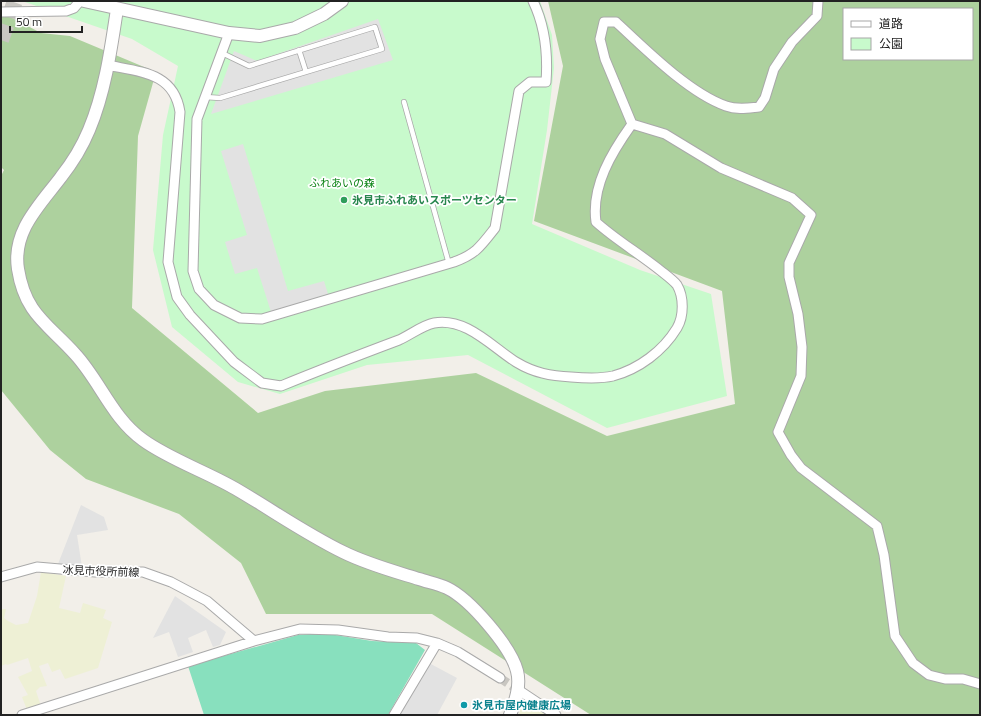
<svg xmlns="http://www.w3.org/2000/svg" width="981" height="716" viewBox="0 0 981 716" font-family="'Titillium Web','Noto Sans JP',sans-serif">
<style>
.farmland{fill:#eef0d5}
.forest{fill:#add19e;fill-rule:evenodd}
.park{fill:#c8facc}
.pitch{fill:#88e0be}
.parking{fill:#e2e2e2}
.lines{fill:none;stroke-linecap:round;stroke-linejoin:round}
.minor-tunnel{stroke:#c8c6c1;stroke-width:9;stroke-dasharray:9 4.5;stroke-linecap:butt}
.trunk-tunnel{stroke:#c8c6c1;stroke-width:16;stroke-dasharray:16 8;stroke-linecap:butt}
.service-casing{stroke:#a9a9a9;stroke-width:6}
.minor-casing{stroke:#a9a9a9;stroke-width:11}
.tertiary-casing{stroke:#a9a9a9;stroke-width:14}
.service{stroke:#fff;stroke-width:4.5}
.minor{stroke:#fff;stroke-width:9}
.tertiary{stroke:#fff;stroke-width:12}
.leisure-dot{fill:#2e9e5b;stroke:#fff;stroke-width:1.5}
.culture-dot{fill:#0f9aa8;stroke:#fff;stroke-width:1.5}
.labels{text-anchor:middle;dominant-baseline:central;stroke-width:3.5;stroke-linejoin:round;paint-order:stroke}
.park-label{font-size:11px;fill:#0c8416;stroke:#fff}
.leisure-label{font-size:11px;font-weight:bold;fill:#27864d;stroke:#fff;text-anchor:start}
.street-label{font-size:11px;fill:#222;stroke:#fff}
.culture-label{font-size:11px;font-weight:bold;fill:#0d838f;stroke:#fff;text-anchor:start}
</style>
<rect width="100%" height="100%" fill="#f2efe9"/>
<path class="farmland" d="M41,572L66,576L59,608L80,613L83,603L106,610L103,618L112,622L98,668L65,679L60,669L52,672L48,663L39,666L47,686L40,687L36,691L41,706L27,710L22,697L28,695L18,677L32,671L28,658L7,665L6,664L1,666V609H6L4,618L8,621L16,625L28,623L37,596Z
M526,700L548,715H518Z"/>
<path class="forest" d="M548,1H980V715H591L432,614H266L241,563L179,514L86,479L50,450L1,390V176L4,170L1,167V12L41,33L70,36L156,72L138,136L132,308L258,413L325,391L476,373L607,436L735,404L722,291L534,221L563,66ZM844,9H972V59H844Z"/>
<path class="park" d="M26,1H540L552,35L554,68L547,130L532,224L640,270L711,294L727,396L607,428L468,355L367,365L280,394L238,382L172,327L153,250L163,135L178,66L132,39L25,2Z"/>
<path class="pitch" d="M323,633L372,641L416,643L425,650L388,715H204L188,666L298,635Z"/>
<path class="parking" d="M378,19L393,60L211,114L234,51L257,61Z
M243,144L288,291L324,281L328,294L271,312L257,268L235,274L225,242L247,235L221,151Z
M81,505L104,517L108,530L77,535L82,567L58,564Z
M175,596L226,632L220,645L213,647L206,630L188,638L193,652L178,657L169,632L153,638Z
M429,663L457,678L437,715H398Z"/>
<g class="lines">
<path class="minor-tunnel" d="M500,678L520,691"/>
<path class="trunk-tunnel" d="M1,40L15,1"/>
<g class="service-casing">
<path id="service" d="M299,50L306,72
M205,97L220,98L382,49L375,27L249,66L222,53
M404,102L449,264"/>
</g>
<g class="minor-casing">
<path id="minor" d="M818,1L817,16L792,42L774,69L765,98L759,107C748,108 737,110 726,106C689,93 645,49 616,22H604L600,39L605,59L632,124L665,134L721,168L792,198L811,215L789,263V277L798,314L802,347L801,376L778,432L791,455L801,468L877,526L884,555L895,636L913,663L929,675L945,679H963L980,684
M1,12L66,11L74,8L80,1
M229,33L197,119L193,271L199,289L214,305L240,318L262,319L454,262C476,254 481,246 495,228L519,91L530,82H546C548,55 545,26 533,1
M107,65C140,72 174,72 180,112L168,262L177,297L190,315L234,362L262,383L281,386C320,370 359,355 399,340C410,335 423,325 434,323C466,317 492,347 516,362C534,373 551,376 571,377C584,378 600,379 613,376C639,369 663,351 677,328C684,316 684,297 677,285C673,280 666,275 661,271C640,254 616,240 596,222C591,186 612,152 632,124
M1,577L37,567L95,572H143L171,582L207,601L254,641
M520,691L556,715
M22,715L254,641L300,629L338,630L388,637L417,638L437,643L458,652L500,678
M394,715L437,643"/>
</g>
<g class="tertiary-casing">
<path id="tertiary" d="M84,1L229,33L260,36L295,28L324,14L342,1
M117,9C111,49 105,92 89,130C82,147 72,163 61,177C40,205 12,231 18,269C25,314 48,324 75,354C100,381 112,418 143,440C169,459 207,472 236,489C272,510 306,534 343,552C367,564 393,571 419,579C428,582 439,584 447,588C470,599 511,647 517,671C521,686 515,702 510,715"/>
</g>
<use href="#service" class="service"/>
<use href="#minor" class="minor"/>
<use href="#tertiary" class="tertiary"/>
</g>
<circle class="leisure-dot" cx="344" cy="200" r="4"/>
<circle class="culture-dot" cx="464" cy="705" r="4"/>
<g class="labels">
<g class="park-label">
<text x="342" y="183">ふれあいの森</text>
</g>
<g class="leisure-label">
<text x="352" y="200">氷見市ふれあいスポーツセンター</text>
</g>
<g class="street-label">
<text transform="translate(101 571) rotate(2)">冰見市役所前線</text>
</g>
<g class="culture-label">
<text x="472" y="705">氷見市屋内健康広場</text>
</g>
</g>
<rect width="981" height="716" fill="none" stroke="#222222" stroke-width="4"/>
<rect x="843" y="8" width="130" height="52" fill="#ffffff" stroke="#a7a7a7"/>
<rect x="851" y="21" width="20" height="6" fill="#ffffff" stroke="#a7a7a7"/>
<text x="879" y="28" font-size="12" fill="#222222">道路</text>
<rect x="851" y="38" width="20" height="12" fill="#c8facc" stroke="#a7a7a7"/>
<text x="879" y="48" font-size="12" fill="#222222">公園</text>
<path d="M10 26v6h72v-6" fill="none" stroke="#222222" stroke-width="2"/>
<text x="16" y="26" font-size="12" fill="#222222" stroke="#ffffff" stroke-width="3" paint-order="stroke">50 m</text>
</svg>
